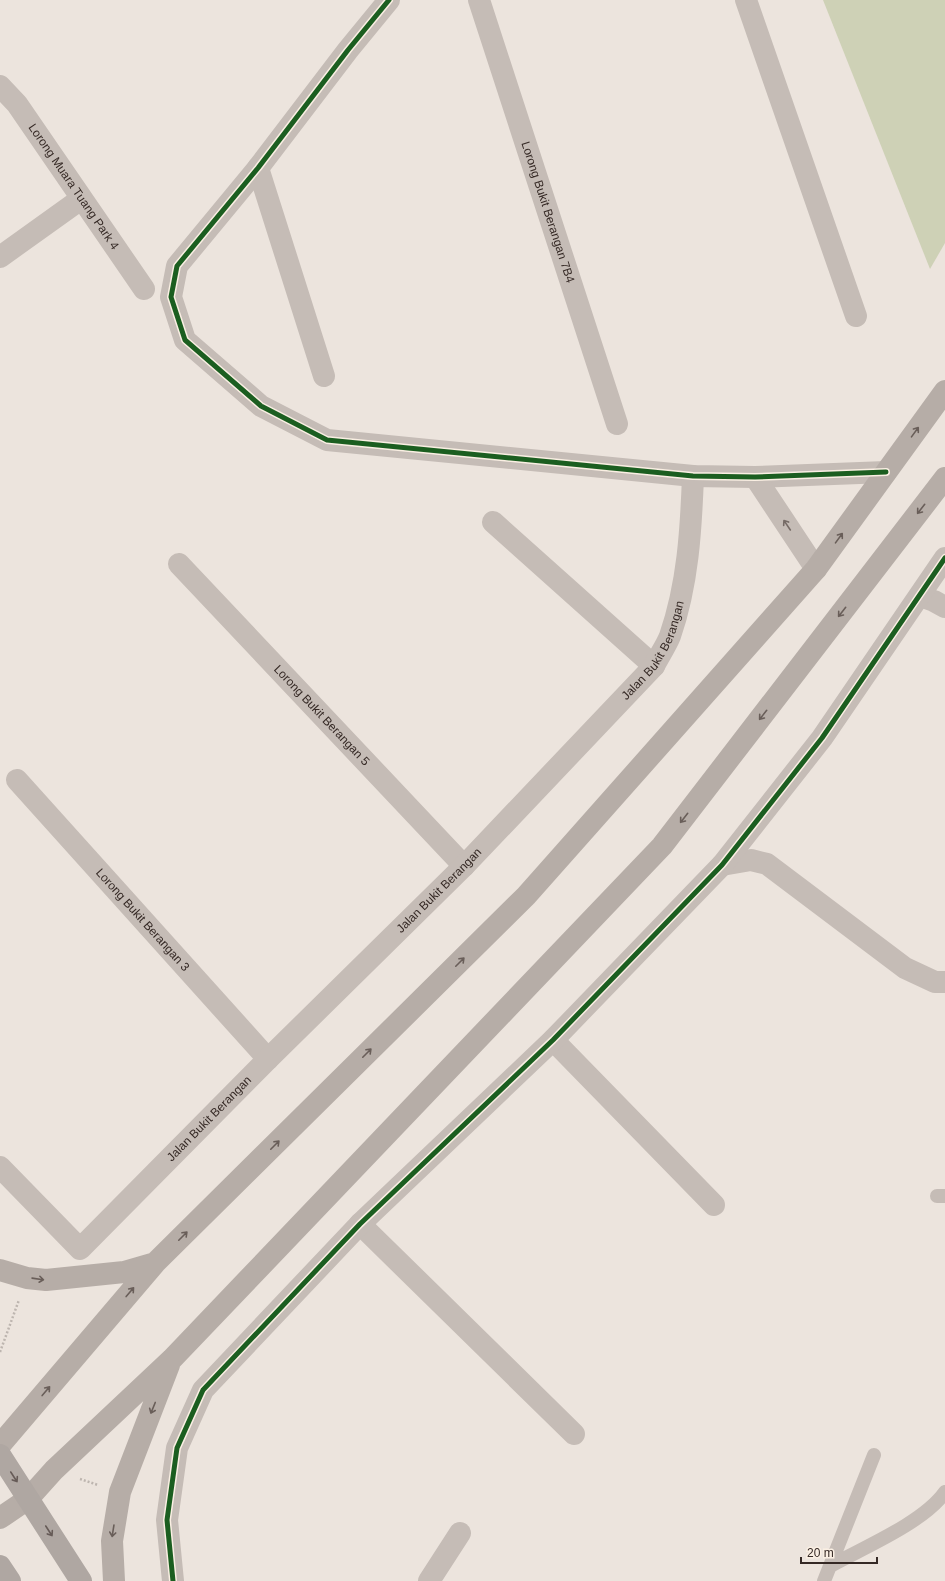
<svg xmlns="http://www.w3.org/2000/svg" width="945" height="1581" viewBox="0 0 945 1581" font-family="Helvetica,sans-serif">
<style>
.green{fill:#ced1b6}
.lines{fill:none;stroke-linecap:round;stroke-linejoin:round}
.path{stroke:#bdb5af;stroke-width:2.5;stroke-dasharray:2 2;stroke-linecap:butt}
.service{stroke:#c5bcb6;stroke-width:14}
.minor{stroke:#c5bcb6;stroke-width:22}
.secondary{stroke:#b6ada7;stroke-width:22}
.trunk{stroke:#afa7a2;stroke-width:22}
.cycleway-casing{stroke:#faefe3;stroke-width:8}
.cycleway{stroke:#1b5e20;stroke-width:5}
.oneway{stroke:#695e59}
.oneway2{stroke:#766b66}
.oneway3{stroke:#665b57}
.labels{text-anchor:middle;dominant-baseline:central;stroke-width:3;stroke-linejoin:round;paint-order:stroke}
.street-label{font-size:12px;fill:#352925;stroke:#faefe3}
</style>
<rect width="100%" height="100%" fill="#ece4dd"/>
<path class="green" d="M823,0H945V243L930,269Z"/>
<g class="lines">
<path class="path" d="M0,1352L19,1300
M80,1479L98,1485"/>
<path class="service" d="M937,1196H945
M832,1565C865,1547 924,1522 945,1492
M824,1581L874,1455"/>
<g class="minor">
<path d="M389,0L348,50L258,168L177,266L171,297L185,340L261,406L327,440L693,476L755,477L886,472"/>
<path id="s1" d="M479,0L617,424"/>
<path d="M746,0L856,316"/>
<path id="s2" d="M0,86L17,104L144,289"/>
<path d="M258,168L324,376"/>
<path d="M0,257L81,199"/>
<path d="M755,477L816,569"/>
<path d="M493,522L654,666"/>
<path id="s3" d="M179,564L464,866"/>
<path d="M920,596L934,601L945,607"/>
<path id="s4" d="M17,780L268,1059"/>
<path d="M722,865L751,860L767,864L905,968L935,982H945"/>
<path d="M553,1040L714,1205"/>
<path id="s5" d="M0,1167L80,1249L268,1059L464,866L654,666C659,656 666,646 670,636C688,584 691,530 693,476"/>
<path d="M360,1224L574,1434"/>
<path d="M173,1581L167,1520L177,1448L203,1390L360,1224L553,1040L722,865L822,738L945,558"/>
<path d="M429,1581L460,1533"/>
</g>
<path class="secondary" d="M0,1270L27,1278L46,1280L124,1272L155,1263
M0,1445L155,1263L526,896L816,569L945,391
M0,1518L28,1499L54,1470L172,1359L662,846L945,478
M114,1581L112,1541L120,1492L169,1365"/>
<path class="trunk" d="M0,1455L81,1581
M0,1566L10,1581"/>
<g class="cycleway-casing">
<path id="cycleway" d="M389,0L348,50L258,168L177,266L171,297L185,340L261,406L327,440L693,476L755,477L886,472
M173,1581L167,1520L177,1448L203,1390L360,1224L553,1040L722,865L822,738L945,558"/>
</g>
<use href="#cycleway" class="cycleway"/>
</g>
<defs><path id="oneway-shaft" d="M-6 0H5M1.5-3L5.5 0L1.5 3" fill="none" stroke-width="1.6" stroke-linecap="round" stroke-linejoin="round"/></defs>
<g class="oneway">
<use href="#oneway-shaft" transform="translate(915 432) rotate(-54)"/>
<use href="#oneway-shaft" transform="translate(921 509) rotate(128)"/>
<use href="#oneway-shaft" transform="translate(839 538) rotate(-54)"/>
<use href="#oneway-shaft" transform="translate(842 612) rotate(128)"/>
<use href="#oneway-shaft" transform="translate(763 715) rotate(128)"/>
<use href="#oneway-shaft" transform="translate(684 818) rotate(128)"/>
<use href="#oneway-shaft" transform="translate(460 962) rotate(-45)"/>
<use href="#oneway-shaft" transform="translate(367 1053) rotate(-45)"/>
<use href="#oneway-shaft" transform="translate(275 1145) rotate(-45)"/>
<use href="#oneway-shaft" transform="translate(183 1236) rotate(-45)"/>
<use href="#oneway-shaft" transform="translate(38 1279) rotate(8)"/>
<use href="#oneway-shaft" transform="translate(130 1292) rotate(-50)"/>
<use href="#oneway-shaft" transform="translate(46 1391) rotate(-50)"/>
<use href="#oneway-shaft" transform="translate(153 1408) rotate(112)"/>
<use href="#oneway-shaft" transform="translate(113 1531) rotate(99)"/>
</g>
<use class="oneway2" href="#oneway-shaft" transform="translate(787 525) rotate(-124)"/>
<g class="oneway3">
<use href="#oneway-shaft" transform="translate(14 1477) rotate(57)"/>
<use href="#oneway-shaft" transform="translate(49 1531) rotate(57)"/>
</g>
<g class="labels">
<g class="street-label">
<text stroke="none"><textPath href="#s2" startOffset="125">Lorong Muara Tuang Park 4</textPath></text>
<text stroke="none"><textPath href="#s1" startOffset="223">Lorong Bukit Berangan 7B4</textPath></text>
<text stroke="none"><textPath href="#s5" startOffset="946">Jalan Bukit Berangan</textPath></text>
<text stroke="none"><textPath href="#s3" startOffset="208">Lorong Bukit Berangan 5</textPath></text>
<text stroke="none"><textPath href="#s5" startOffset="622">Jalan Bukit Berangan</textPath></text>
<text stroke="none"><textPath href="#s4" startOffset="188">Lorong Bukit Berangan 3</textPath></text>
<text stroke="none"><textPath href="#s5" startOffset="298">Jalan Bukit Berangan</textPath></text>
</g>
</g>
<path d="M801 1557v6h76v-6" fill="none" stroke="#352925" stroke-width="2"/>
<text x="807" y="1557" font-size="12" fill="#352925" stroke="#faefe3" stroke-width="3" paint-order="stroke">20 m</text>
</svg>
